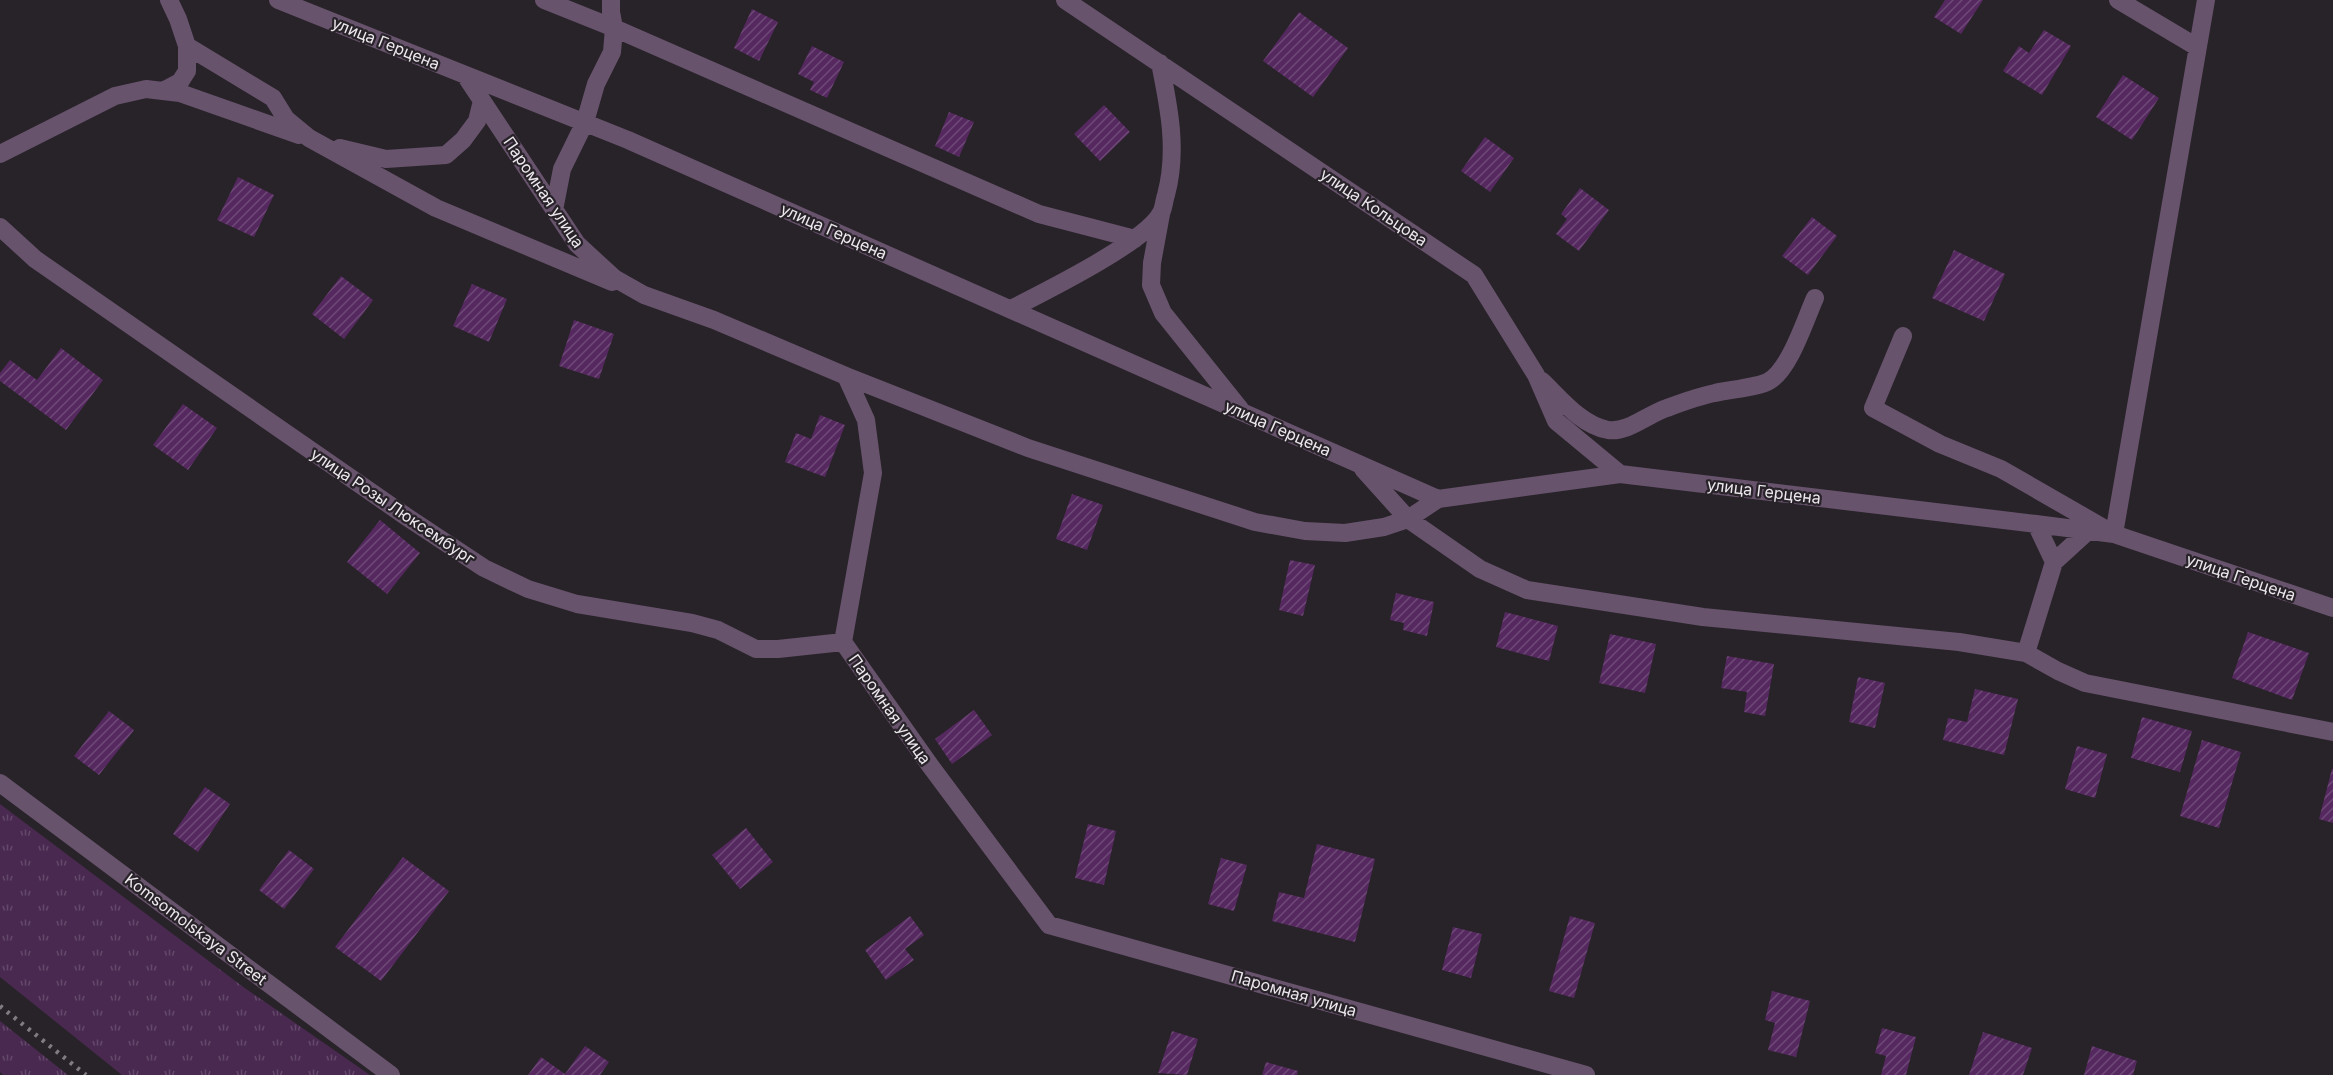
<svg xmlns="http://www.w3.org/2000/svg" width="2333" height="1075" viewBox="0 0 2333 1075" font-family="Inter,sans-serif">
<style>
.grass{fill:url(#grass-tufts)}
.building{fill:url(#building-hatch)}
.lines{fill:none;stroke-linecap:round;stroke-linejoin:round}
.minor{stroke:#67536c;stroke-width:18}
.rail{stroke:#817c82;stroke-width:4.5;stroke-dasharray:3 6;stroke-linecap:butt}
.labels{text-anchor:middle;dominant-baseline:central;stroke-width:4.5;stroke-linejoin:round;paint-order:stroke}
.street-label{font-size:16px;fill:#ece8ed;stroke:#282229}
</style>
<defs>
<pattern id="grass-tufts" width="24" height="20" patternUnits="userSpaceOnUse" patternTransform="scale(1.5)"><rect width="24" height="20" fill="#492950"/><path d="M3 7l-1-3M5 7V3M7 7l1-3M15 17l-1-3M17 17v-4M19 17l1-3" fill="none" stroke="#63486a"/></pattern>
<pattern id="building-hatch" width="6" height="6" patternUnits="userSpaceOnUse" patternTransform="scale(1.5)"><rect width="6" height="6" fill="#55295f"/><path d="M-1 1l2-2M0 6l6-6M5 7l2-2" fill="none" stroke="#6e4876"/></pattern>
</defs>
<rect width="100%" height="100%" fill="#282229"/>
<path class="grass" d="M0,804L242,986L370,1075H122L0,977Z
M0,1021L68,1075H3L0,1072Z"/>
<path class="building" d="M1945,0H1983L1961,34L1934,17Z
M752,9L778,22L759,61L734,48Z
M1299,12L1348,48L1313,97L1263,61Z
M2044,30L2071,46L2042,95L2003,71L2019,46L2029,53Z
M812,46L844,62L827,98L810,90L814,82L798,74Z
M2123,75L2159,98L2132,140L2096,117Z
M1104,105L1130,132L1100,161L1074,134Z
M949,112L974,122L959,157L935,146Z
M1485,137L1514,158L1490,192L1461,171Z
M238,177L274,195L254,237L217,220Z
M1580,188L1609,210L1579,251L1556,234L1567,219L1561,214Z
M1812,217L1837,236L1808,275L1782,256Z
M1954,250L2005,274L1984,321L1932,298Z
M341,276L373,300L344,339L312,314Z
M472,284L507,299L489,342L453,326Z
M574,320L614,334L599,379L559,366Z
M61,348L103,380L66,430L0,381V373L10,360L37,380Z
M183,404L217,428L188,470L153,445Z
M820,415L845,425L825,477L785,462L796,433L811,439Z
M1072,494L1103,505L1087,550L1056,539Z
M380,520L420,553L387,594L347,562Z
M1290,560L1315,565L1303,616L1279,610Z
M1396,593L1434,602L1427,636L1403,630L1404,623L1390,620Z
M1505,612L1558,626L1549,661L1496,647Z
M2248,632L2309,653L2292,700L2232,678Z
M1610,634L1656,644L1645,693L1599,683Z
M1727,656L1774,664L1765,716L1744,712L1747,692L1721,688Z
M1858,677L1885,683L1875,728L1849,722Z
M1975,689L2018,699L2004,755L1943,740L1948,718L1967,722Z
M974,710L992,735L952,764L935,739Z
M109,711L134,730L99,775L74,756Z
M2142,717L2192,731L2180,772L2131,758Z
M2202,740L2241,752L2219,828L2180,816Z
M2077,746L2107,754L2095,798L2065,789Z
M2332,769H2333V823L2319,819Z
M205,787L230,804L198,852L173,834Z
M1088,824L1116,831L1104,885L1075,878Z
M746,828L773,862L740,889L712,855Z
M1317,844L1375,859L1355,942L1272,921L1279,892L1304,898Z
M289,850L314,869L284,909L259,890Z
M403,857L449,891L381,981L335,947Z
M1221,858L1247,865L1234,911L1208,904Z
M910,916L924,935L905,949L914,960L886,980L865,950Z
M1570,916L1595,923L1574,998L1549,991Z
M1453,927L1482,934L1471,978L1442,970Z
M1772,991L1810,1001L1796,1057L1768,1050L1775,1023L1765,1020Z
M1882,1028L1916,1037L1906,1075H1881L1886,1056L1875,1053Z
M1172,1031L1198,1039L1187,1075L1158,1073Z
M1983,1032L2032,1048L2023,1075H1969Z
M585,1046L609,1062L600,1075H528L541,1057L565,1074Z
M2092,1046L2137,1061L2133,1075H2084Z
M1266,1062L1298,1071L1297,1075H1262Z"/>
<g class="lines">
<path class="minor" d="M278,0L628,140L1438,499L1620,474L2036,524L2114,534L2333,608
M544,0L614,28L1039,214L1135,239
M1065,0L1474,275L1536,375L1556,421L1620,474
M2118,0L2197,47
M187,46L273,98L286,119L309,138L436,208L612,282
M465,75L577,244L614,278L644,295L714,320L846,376L866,420L873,473L843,642L929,764L1049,925L1586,1075
M163,91L180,93L299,135
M340,148L386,159L446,155L463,140L477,121L482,101
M0,154L115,96L146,89L163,91L180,82L187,71V46L178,19L169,0
M554,210L562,169L585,122L596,84L612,52L614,28L611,12V0
M1161,214L1152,263L1151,285L1163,313L1240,409
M0,227L35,259L404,515L484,568L528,589L577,604L692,623L718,630L756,649H778L843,642
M1011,309C1044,292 1146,242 1161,213C1164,208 1164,200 1166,195C1178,151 1169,107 1160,63
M1903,336L1873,408L1940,444L2001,469L2114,534L2206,0
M846,376L1028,448L1255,522L1305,531L1345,533L1384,527L1408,519L1438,499
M1542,381C1561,399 1581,425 1608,430C1628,433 1648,414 1667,408C1683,402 1699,396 1715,393C1727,390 1760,387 1769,381C1790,369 1805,320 1815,298
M1363,469L1408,519L1480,569L1527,590L1703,617L1959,642L2026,653L2058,671L2085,683L2333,732
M2036,524L2054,562
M2026,653L2054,562L2089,530
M0,783L391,1075"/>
<path class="rail" d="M0,1006L86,1075"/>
</g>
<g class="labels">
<g class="street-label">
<text transform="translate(386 43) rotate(22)">улица Герцена</text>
<text transform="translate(544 192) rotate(56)">Паромная улица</text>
<text transform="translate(1374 207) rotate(34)">улица Кольцова</text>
<text transform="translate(834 231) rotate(24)">улица Герцена</text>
<text transform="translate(1278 428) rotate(24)">улица Герцена</text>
<text transform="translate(1764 491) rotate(7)">улица Герцена</text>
<text transform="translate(393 506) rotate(34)">улица Розы Люксембург</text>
<text transform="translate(2241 577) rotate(19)">улица Герцена</text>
<text transform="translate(890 709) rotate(55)">Паромная улица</text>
<text transform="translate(196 929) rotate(37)">Komsomolskaya Street</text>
<text transform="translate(1294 993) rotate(16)">Паромная улица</text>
</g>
</g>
</svg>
